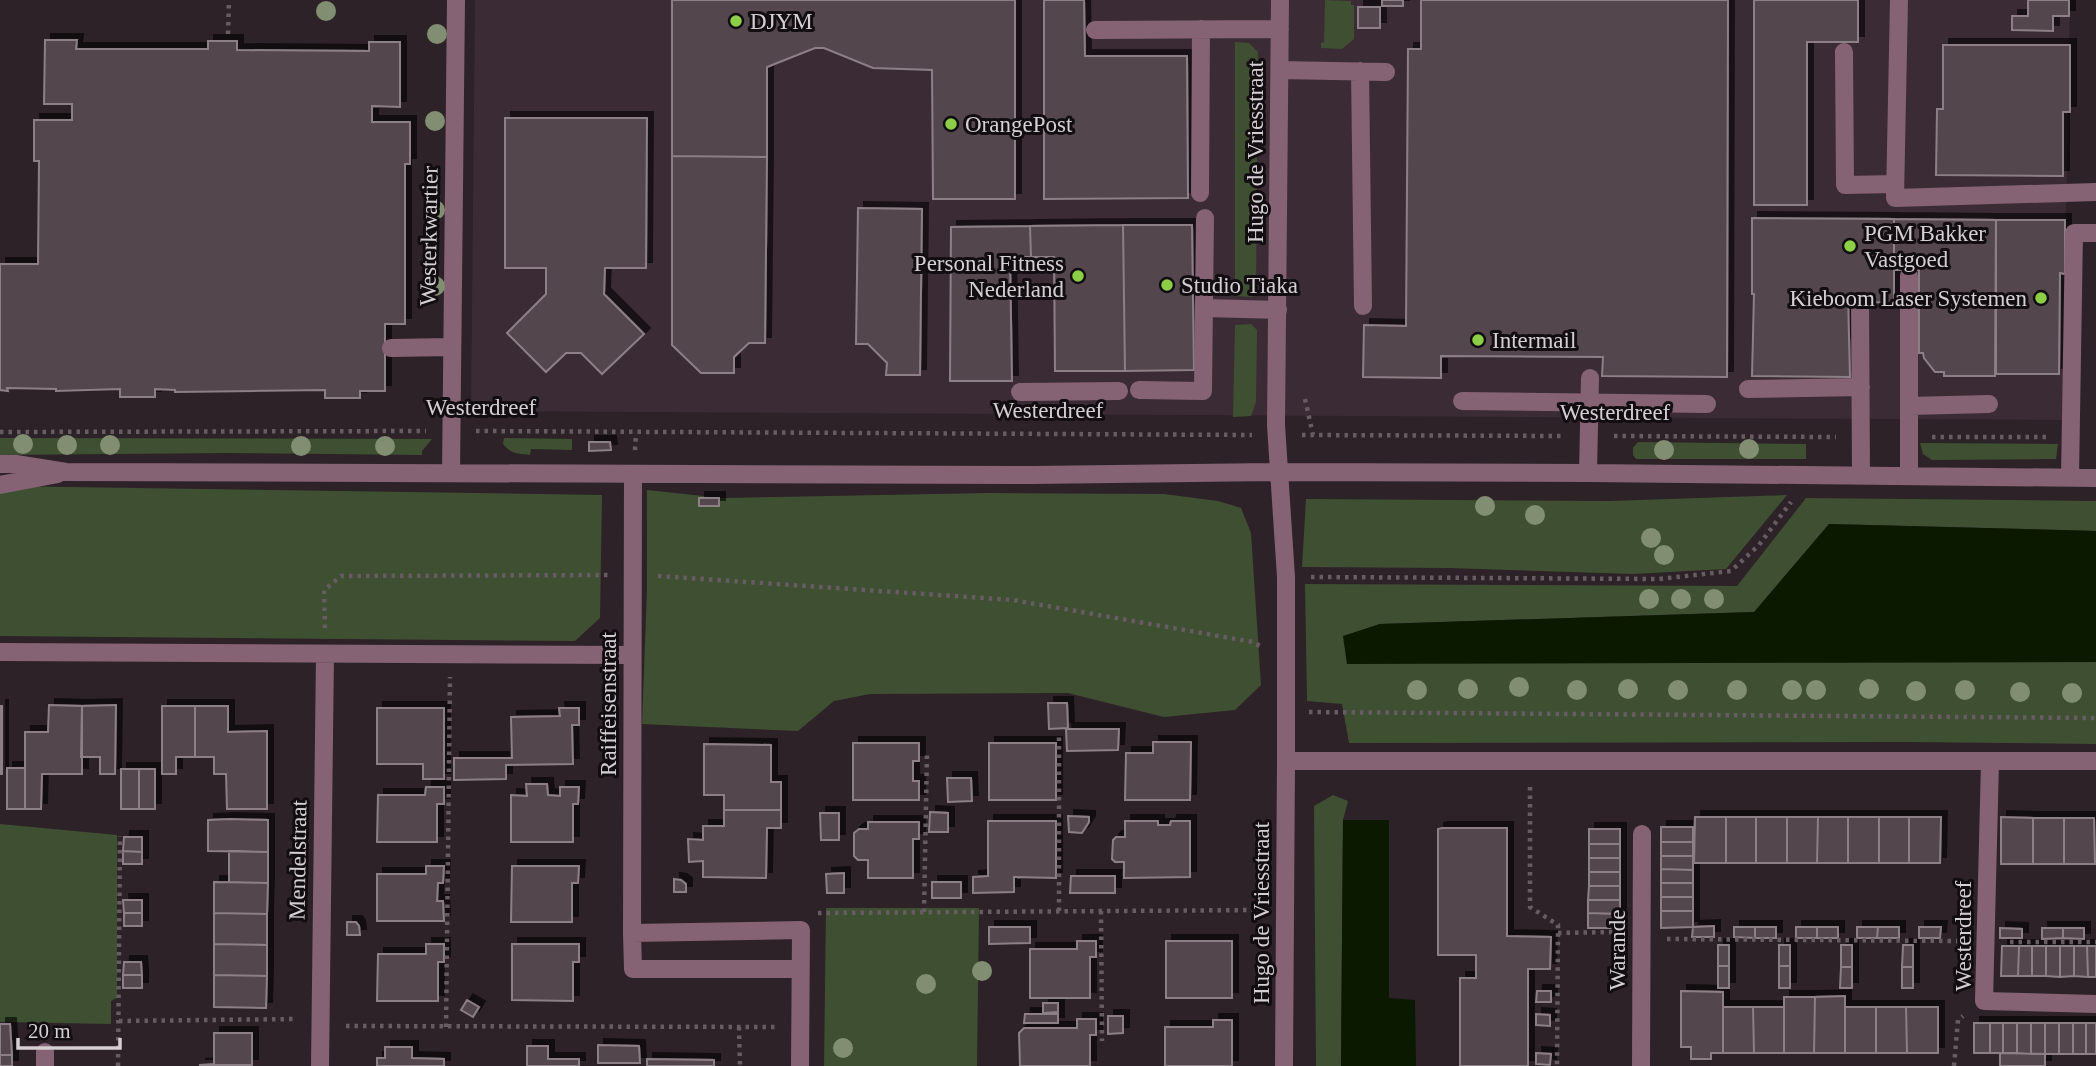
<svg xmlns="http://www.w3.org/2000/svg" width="2096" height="1066" viewBox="0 0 2096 1066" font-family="Georgia,serif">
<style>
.built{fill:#3b2b34}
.green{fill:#3f4f32}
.water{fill:#0b1900}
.building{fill:#53474d;stroke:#8c7f85;stroke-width:2;filter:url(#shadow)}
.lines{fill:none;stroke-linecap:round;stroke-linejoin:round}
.path{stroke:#665c61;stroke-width:4.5;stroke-dasharray:3.5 5;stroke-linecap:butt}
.minor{stroke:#856375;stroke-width:18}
.tree{fill:#818e71}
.poi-dot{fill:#8cce45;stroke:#120d10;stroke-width:2.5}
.labels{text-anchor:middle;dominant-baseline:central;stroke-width:6;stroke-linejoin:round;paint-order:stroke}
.poi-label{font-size:23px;fill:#d6cfd2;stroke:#120d10;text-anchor:start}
.street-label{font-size:23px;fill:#d6cfd2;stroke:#120d10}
</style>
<defs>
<filter id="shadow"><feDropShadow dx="6" dy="-6" stdDeviation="0" flood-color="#0009"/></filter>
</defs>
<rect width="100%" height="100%" fill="#2d2228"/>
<path class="built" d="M475,0H2070L2062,420L471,411Z"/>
<path class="green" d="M1325,0L1351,1V5H1354V39L1342,49L1321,48V43L1324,42Z
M1235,42L1249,43L1258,52L1256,292L1252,297L1235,296Z
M1251,324L1257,330L1256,402L1251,416L1233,417L1235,325Z
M0,438L432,439L422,451V455L229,453L0,455Z
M504,438L572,439V450L531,449L530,455C518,454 511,454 503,444Z
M1638,442L1806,444V459H1636L1633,455V448Z
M1920,443L2058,444L2056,459L1932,460L1923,454Z
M0,486L602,495L600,618L575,641L0,636Z
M647,490L722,498L989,493L1164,494L1218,501L1241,508L1251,533L1261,685L1235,710L1164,717L1068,693L870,694L834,701L798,731L642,724L647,590Z
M1787,495L1726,569L1633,574L1448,568L1302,567L1306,499L1610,501Z
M1806,498L2096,501V531L1829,524L1755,612L1380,624L1344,636L1347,663L2096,662V744L1907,742L1349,743L1342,704L1307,701L1305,584L1737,586Z
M1333,795L1348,801L1343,820L1341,1066H1316L1314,806Z
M0,824L117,835V998L111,1001V1024L0,1022Z
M826,908H979L977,1066H824Z"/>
<path class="water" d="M1829,524L2096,531V662L1347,664L1343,636L1380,624L1754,612Z
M1343,820H1389V998L1415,1000L1416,1066H1341Z"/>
<path class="building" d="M672,0H1015V199H933L932,70L873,68L824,48H815L767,67V157L672,156Z
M1044,0H1084L1085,56H1187L1188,198L1044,199Z
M1382,0H1403V6H1382Z
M1421,0H1728L1727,377L1602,376L1603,357L1441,356V378L1363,377L1364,325L1406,326L1408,49H1421Z
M1754,0H1858V42H1807V205H1754Z
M2028,0H2069V16H2053V31L2012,30V16H2028Z
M1358,7H1380V28H1358Z
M45,40H77L76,49H208V41H237V50L369,51V42H400V107L372,106V122H410V164H405V324H385V391H360V398H325V390L175,392V390L155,389V397H120V389L56,391V389L7,388L8,391L0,390V264H38L39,161H34V120H72V104H44Z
M1943,45H2070V112H2063V176L1936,175L1937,109H1943Z
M505,118H647L646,268H605L604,294L644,334L602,374L581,353H566L546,372L507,333L546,294V268H505Z
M672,156L767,157L765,343H749L734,357V373H701L672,345Z
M858,208L922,209L920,375H886L887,363L868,344H856Z
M1752,218L1894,219V303L1869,302V295H1848L1850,377L1752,376L1754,294H1752Z
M1894,219L1996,220L1995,376H1944V372H1935L1924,358L1923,353H1919V270H1894Z
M1996,220H2065V274L2060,273L2059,374H1996Z
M1123,225H1192L1194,370L1125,371Z
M1123,225L1125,371H1055L1054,257H1031L1030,226Z
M1030,226L1031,257H1010L1012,381H950L951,227Z
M589,442H610L611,450L589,451Z
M699,498H719V506H699Z
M1048,703H1067L1068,728L1049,729Z
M49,705L82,706V774H42L41,809H25V732H48Z
M116,705L115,774H100V757H81L82,706Z
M0,706H2V774H0Z
M162,706H195V757H176V774H162Z
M195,706H228V732L267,731V809H227L226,774H214V757H195Z
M377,708H444V779H423V764H377Z
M559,708H579V725H572L573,764L506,765V779L454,780V758H512L511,717L560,716Z
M1066,729H1119L1118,750L1067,751Z
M1153,742H1191L1190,800H1125L1126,753H1153Z
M853,743H919V761H913V781H919V800H853Z
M989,743H1056V800H989Z
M704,744L771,745V782H781V810H724V795H704Z
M7,768H25V809H7Z
M121,769H139V809H121Z
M139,769H155V809H139Z
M947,778H971L972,801L948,802Z
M526,784H547L548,795L560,796V787H579L578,804H573V842H511V795L527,796Z
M426,787H444V804H437V842H377L378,795H425Z
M724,810H781V828H767L766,878L703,877V861L689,862L688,839L703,840V826H724Z
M930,812L948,813V832H929Z
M820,813H839V840H821Z
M1068,816L1089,817V822L1082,833L1069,832Z
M1695,817H1726V863H1694Z
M1726,817H1756V863H1726Z
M1756,817H1787V863H1756Z
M1787,817H1818L1817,863H1787Z
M1818,817H1848V863H1817Z
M1848,817H1879V863H1848Z
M1879,817H1909V863H1879Z
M1909,817H1941L1940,863H1909Z
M2001,817L2033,818V864H2001Z
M2033,818H2064V864H2033Z
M2064,818H2094L2095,864H2064Z
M230,819L268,820V852L208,851V820Z
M988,821H1056V878L1014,877V892L973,893V877L988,876Z
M1125,821H1158V825H1170L1171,821H1190V877L1124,878V862H1115L1112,859L1113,840L1116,837H1125Z
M868,822H919V839H913V878H868V860H858L854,856V833L859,829H868Z
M1661,827H1693V842H1661Z
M1442,828H1507V936L1551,937L1550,969H1528V1066H1460V978H1476V955H1438V829Z
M1589,829H1620V844H1589Z
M124,837H142V852L123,851Z
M1661,842H1693V856H1661Z
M1589,844H1620V858H1589Z
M123,851L142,852V864H123Z
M229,851L268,852V883L229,882Z
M1661,856H1693V870L1661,869Z
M1589,858H1620V872H1589Z
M426,866H444L443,883H438L437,901H443L444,921H377V874H426Z
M512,866H579L578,883H572V922H511Z
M1661,869L1693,870V883H1661Z
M1589,872H1620V886H1589Z
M844,873V893H827L826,874Z
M1071,876H1115V893H1070Z
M674,879L681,880L686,884V892H674Z
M214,882L268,883L267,914L214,913Z
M932,882H961V898H932Z
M1661,883H1693V897H1661Z
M1589,886H1620V900H1588Z
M1661,897H1693V911H1661Z
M123,900H142V913H124Z
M1588,900H1620V914L1588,913Z
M1661,911H1693V927L1661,928Z
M124,913H142V926H124Z
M214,913L267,914V945L214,944Z
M1588,913L1620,914V928H1588Z
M347,922H356L359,926L360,935H347Z
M1714,926V937H1692L1693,927Z
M989,927H1030V943L989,944Z
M1734,927H1755V938L1734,937Z
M1755,927H1776V938H1755Z
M1796,927H1817V938H1796Z
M1817,927H1838V938H1817Z
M1857,927H1878L1877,938H1857Z
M1878,927H1899V938H1877Z
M1919,927H1941L1940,938H1919Z
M2000,928L2022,929V938H2000Z
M2042,928H2063V938L2042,939Z
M2063,928H2084V939L2063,938Z
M1077,941H1096V957H1090V998H1030V949H1077Z
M1166,941H1232V998H1166Z
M214,944L267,945V976L214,975Z
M426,944H444V962H438V1001H377L378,954H426Z
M512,944H579V962H573V1001L512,1000Z
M1718,945H1729V966H1718Z
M1779,945H1790V966H1779Z
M1841,945H1852V967H1841Z
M1903,945H1913V967H1902Z
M2002,946H2019L2018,976H2001Z
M2019,946H2032V976H2018Z
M2032,946H2046V976H2032Z
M2046,946H2060V977L2046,976Z
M2060,946H2074V976L2060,977Z
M2074,946H2087L2088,977L2074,976Z
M2087,946H2096V977H2088Z
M124,962H141L142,975H123Z
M1718,966H1729V988H1718Z
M1779,966H1790V988H1779Z
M1841,967H1852V988H1840Z
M1902,967H1913V988H1902Z
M123,975H142V988H123Z
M214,975L267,976L266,1008L214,1007Z
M1537,991H1551V1002H1536Z
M1681,991L1723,992V1053H1711V1059H1691V1047H1681Z
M1845,996V1053H1814L1815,997Z
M1784,997H1815L1814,1053H1784Z
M467,1000L479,1007L473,1017L461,1010Z
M1043,1003H1058V1012L1043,1013Z
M1723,1007H1753L1754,1053H1723Z
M1753,1007H1784V1053H1754Z
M1845,1007H1876V1053H1845Z
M1876,1007H1906L1907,1053H1876Z
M1906,1007H1938V1053H1907Z
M1025,1014H1058V1023H1024Z
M1536,1014L1550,1015V1026L1536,1025Z
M1108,1016H1123V1033L1108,1034Z
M1077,1019H1096V1035H1090V1066H1020L1019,1033L1024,1028H1077Z
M1213,1020H1232V1066H1165V1027H1213Z
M1974,1023H1990V1053H1974Z
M1990,1023H2003V1053H1990Z
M2003,1023H2017V1053H2003Z
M2017,1023H2031V1054L2017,1053Z
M2031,1023H2045V1054H2031Z
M2045,1023H2059V1054H2045Z
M2059,1023H2073V1054H2059Z
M2073,1023H2086V1054H2073Z
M2086,1023H2096V1054H2086Z
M0,1024H10L12,1055H0Z
M214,1033H252V1065H199L214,1064Z
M598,1045L639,1046L640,1063H598Z
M527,1046H548V1059H579V1066H527Z
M385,1047H412V1058L444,1059V1066H377V1058H385Z
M1536,1053L1551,1054L1550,1065L1536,1064Z
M2000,1053L2045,1054V1066H2000Z
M0,1055H12V1066H0Z
M647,1059L714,1060V1066H647Z"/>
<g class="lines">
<path class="path" d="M228,34L229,0
M1305,399L1313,435
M476,431L1252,435
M0,432L426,431
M1302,435L1563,436
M1614,436L1836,437
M1932,437H2046
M635,450L636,433
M658,576L1013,600L1253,642L1260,646
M1311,577L1659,579L1731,571L1759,545L1791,502
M325,628L324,590L341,576L608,575
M1309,712L2096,718
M1530,787V907L1558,925L1557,1066
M1059,911V733
M1101,911L1102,1041
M924,912L927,752
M818,913L1261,910
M1558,933L1617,932
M1667,939L1959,941
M2010,942H2096
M119,1021L297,1019
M346,1026L775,1027
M446,1027L450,677
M739,1027L740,1066
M118,1066L120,836
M1954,1066L1958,1020L1963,1016"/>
<path class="minor" d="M1280,0L1276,425L1286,577V761H2096
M1899,0L1895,198L2096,192
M1095,30L1280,29
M1844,52L1845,185L1895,184
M1280,70L1386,72
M1360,71L1363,306
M1200,193L1201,29
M1860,302L1861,475
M1204,308L1278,310
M391,348L452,347
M1748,389L1861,387
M1139,390L1203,391L1205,218
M1020,392L1119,391
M1462,401L1707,404
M1909,406L1989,404
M0,464H16L66,472L1033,475L1281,472L1588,473L2096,478
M451,473L456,0
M1588,473L1590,378
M633,475L632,933L801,930L800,1066
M1909,476V276
M2070,477L2074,233H2096
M0,485L58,474
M0,652L632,655
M1990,762L1984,1001L2096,1004
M632,933L633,969H800
M45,1052V1066
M320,1066L325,654
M1284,1066L1286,761
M1641,1066L1642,834"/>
</g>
<g class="tree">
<circle cx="326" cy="11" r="10"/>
<circle cx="437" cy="34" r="10"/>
<circle cx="435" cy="121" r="10"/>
<circle cx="435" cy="210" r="10"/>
<circle cx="435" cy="286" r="10"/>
<circle cx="23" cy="444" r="10"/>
<circle cx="67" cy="445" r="10"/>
<circle cx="110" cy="445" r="10"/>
<circle cx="301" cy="446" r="10"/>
<circle cx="385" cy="446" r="10"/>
<circle cx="1749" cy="449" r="10"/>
<circle cx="1664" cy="450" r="10"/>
<circle cx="1485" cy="506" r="10"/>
<circle cx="1535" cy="515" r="10"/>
<circle cx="1651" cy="538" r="10"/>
<circle cx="1664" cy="555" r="10"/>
<circle cx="1649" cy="599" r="10"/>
<circle cx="1681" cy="599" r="10"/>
<circle cx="1714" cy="599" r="10"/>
<circle cx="1519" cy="687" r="10"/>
<circle cx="1468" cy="689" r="10"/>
<circle cx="1628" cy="689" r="10"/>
<circle cx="1869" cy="689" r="10"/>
<circle cx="1417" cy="690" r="10"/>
<circle cx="1577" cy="690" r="10"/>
<circle cx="1678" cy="690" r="10"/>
<circle cx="1737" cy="690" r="10"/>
<circle cx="1792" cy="690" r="10"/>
<circle cx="1816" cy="690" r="10"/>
<circle cx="1965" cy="690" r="10"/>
<circle cx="1916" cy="691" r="10"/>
<circle cx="2020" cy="692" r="10"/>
<circle cx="2072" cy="693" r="10"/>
<circle cx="982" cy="971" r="10"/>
<circle cx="926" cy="984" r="10"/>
<circle cx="843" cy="1048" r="10"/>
</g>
<g class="poi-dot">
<circle cx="736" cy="21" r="7"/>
<circle cx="951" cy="124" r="7"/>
<circle cx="1850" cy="246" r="7"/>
<circle cx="1078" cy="276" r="7"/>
<circle cx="1167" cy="285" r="7"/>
<circle cx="2041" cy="298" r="7"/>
<circle cx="1478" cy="340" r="7"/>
</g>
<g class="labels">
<g class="poi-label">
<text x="750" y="21">DJYM</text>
<text x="965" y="124">OrangePost</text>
<text x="1864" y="233">PGM Bakker<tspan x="1864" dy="26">Vastgoed</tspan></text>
<text x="1064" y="263" text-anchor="end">Personal Fitness<tspan x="1064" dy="26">Nederland</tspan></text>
<text x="1181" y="285">Studio Tiaka</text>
<text x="2027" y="298" text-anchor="end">Kieboom Laser Systemen</text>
<text x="1492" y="340">Intermail</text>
</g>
<g class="street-label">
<text transform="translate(1255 152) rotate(-90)">Hugo de Vriesstraat</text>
<text transform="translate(429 236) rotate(-89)">Westerkwartier</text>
<text x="481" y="407">Westerdreef</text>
<text x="1048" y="410">Westerdreef</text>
<text x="1615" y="412">Westerdreef</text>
<text transform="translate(608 704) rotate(-90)">Raiffeisenstraat</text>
<text transform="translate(298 860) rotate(-89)">Mendelstraat</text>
<text transform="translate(1261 913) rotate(-90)">Hugo de Vriesstraat</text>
<text transform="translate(1963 936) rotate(-90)">Westerdreef</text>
<text transform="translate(1617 950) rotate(-90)">Warande</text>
</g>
</g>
<path d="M18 1038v10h102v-10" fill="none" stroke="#d6cfd2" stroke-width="3.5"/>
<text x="28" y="1038" font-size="21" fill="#d6cfd2" stroke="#120d10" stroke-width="5" paint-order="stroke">20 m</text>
</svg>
